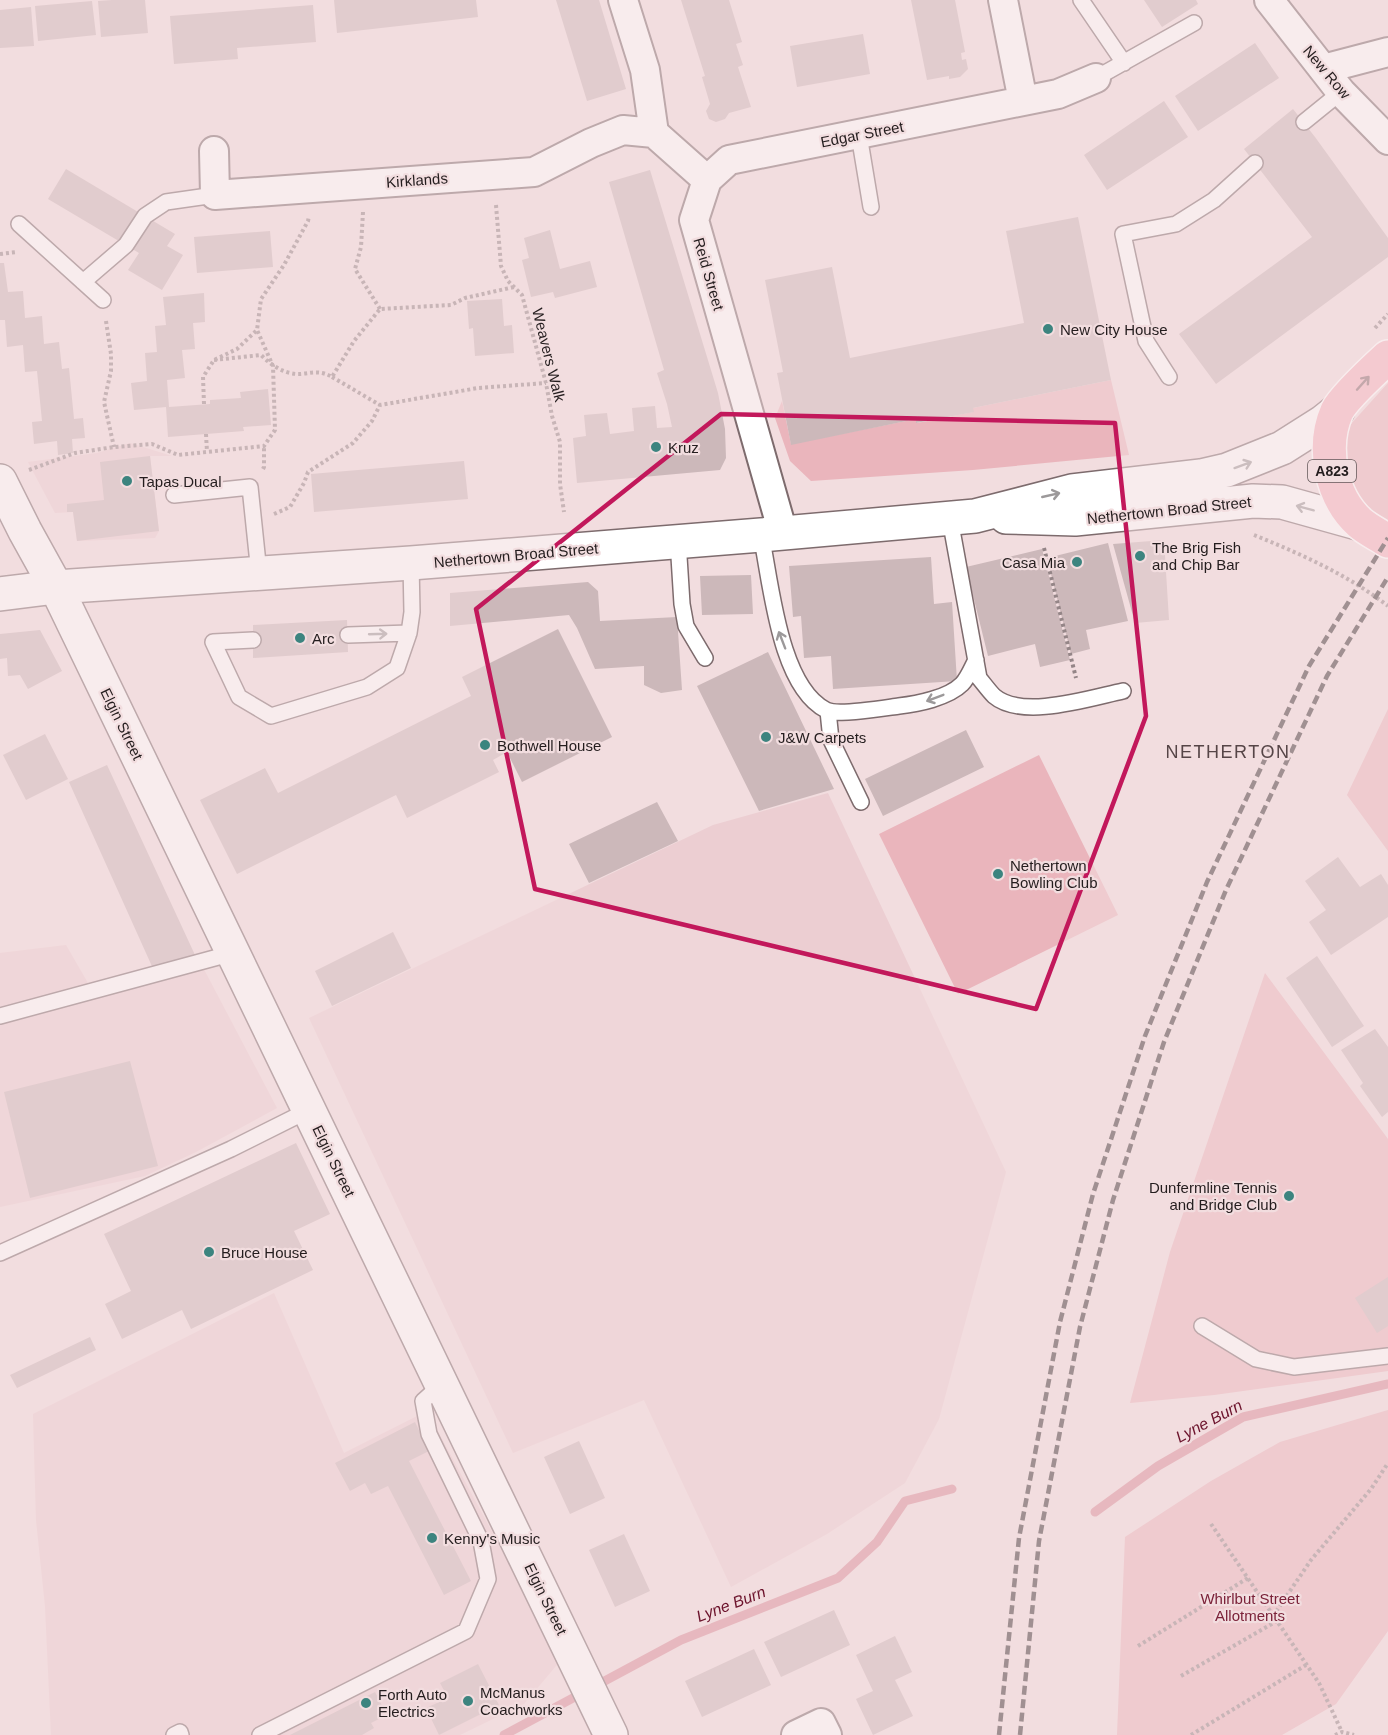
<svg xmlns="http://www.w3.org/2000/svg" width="1388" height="1735" viewBox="0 0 1388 1735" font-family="Arial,sans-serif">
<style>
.built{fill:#ecced2}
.green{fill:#eab5bc}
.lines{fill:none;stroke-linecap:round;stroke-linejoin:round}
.stream{stroke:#d98d99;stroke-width:9}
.building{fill:#ccb8ba}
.lane-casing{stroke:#7d6b6d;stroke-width:18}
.street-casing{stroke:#7d6b6d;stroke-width:32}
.secondary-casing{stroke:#7d6b6d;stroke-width:36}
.primary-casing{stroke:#fff;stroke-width:36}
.path{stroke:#948587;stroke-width:4;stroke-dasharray:3 3;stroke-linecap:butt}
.lane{stroke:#fff;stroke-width:15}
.street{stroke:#fff;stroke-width:28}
.secondary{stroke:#fff;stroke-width:33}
.primary{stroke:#f5b3be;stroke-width:33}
.rail{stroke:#3d3435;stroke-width:4.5;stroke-dasharray:9 4.5;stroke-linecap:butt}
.oneway{stroke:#8c686e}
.oneway2{stroke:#9c999a}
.marked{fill:none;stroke:#c2185b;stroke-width:4.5;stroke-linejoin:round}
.poi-dot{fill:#3c847f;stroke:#f2dddf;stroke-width:2}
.labels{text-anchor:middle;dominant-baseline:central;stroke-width:4.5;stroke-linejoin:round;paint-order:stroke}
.shield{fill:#f2dddf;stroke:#625758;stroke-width:1.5}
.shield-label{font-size:14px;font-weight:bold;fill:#241d1e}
.street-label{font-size:15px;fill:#241d1e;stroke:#f2dddf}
.poi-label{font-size:15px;fill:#241d1e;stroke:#f2dddf;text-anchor:start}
.park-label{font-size:15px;fill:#7b2239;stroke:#f2dddf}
.water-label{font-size:16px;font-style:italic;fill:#6c132c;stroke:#f2dddf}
.quarter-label{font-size:18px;letter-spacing:1.5px;fill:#564547;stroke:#f2dddf}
</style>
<rect width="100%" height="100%" fill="#f2dddf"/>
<path class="built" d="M130,443L172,456H150L159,531L155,538L77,541L73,512L55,513L28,462L97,453Z
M828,793L1006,1172L939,1419L905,1483L827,1534L731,1587L644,1400L513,1453L309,1018L713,825Z
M66,945L92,990L198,958L277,1108L196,1152L145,1176L0,1207V953Z
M274,1293L344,1453L427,1411L561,1660L524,1704L460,1735H51L45,1606L36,1520L33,1414Z"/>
<path class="green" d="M1111,380L1129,455L973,470L811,481L790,461L775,418L782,401L791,444L916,419L917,423L973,412V408Z
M1388,383V526L1361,503L1348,477L1343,438L1351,424Z
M1388,709V851L1347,795Z
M1039,755L1118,915L958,994L879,834Z
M1265,973L1388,1139V1371L1214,1395L1130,1403L1170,1252Z
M1388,1410V1631L1336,1704L1282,1735H1117L1125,1537L1211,1481L1280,1442Z"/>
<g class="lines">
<path class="stream" d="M1095,1512L1158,1466L1243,1417L1388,1384
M504,1735L681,1640L838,1578L877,1542L905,1501L952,1489"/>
</g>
<path class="building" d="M112,0H145L148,33L101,37L98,1Z
M334,0H476L478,17L337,33Z
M556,0H599L626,89L587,101Z
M681,0H729L742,42L736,44L743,65L738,67L751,107L729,113L725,119L716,122L709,119L706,111L710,104L702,77L705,76Z
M911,0H955L965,52L961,53L962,60L966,59L968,69L960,77L949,79V76L927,80Z
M1144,0H1196L1198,4L1162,27Z
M92,1L96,35L38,41L35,6Z
M313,5L316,42L237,48L238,59L174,64L170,16Z
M31,7L34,46L0,48V10Z
M863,34L870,74L797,87L790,46Z
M1255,43L1279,78L1198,131L1175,96Z
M1164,101L1188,137L1107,190L1084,155Z
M1293,109L1315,137L1388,238V257L1216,384L1179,334L1312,237L1244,149Z
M66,169L175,234L167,246L183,255L162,290L128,270L139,253L48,199Z
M650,170L718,393L725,429L726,458L720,470L577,483L573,438L586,436L584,415L607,413L610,434L634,431L632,408L655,406L657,428L672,427L667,404L657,373L664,370L609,182Z
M1078,217L1111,380L973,408L974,412L916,423V419L791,445L777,373L783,372L765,280L832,267L850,358L1024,323L1006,231Z
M550,230L560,269L590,261L597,287L555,298L553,292L531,297L522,260L529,258L524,238Z
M270,231L273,267L197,273L194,237Z
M0,263H4L8,292L23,291L25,318L42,316L44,344L59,342L62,369L69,368L74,419L83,418L85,438L72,439L73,453L58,455L57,441L34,444L32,422L42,421L37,371L25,372L23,345L7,347L5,320H0Z
M204,293L205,322L193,323L195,349L182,350L185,378L167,380L169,407L210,404V400L241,398L240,392L268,389L271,425L243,427L244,431L168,437L166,407L134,410L131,383L147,381L145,353L157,352L155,326L166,325L163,297Z
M502,299L504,326L512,325L514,353L475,356L473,328L469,329L467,301Z
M150,456L159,531L77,541L73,512H67V504L104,500L100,462Z
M464,461L468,499L314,512L311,474Z
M1164,540L1169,620L1135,623L1113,544Z
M1108,543L1128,621L1086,630L1090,649L1071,654L1047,558Z
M1042,549L1070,660L1040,667L1035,644L988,656L966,567Z
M931,557L934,604L952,602L957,681L833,689L831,656L804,658L801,616L793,617L789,566Z
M751,575L753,614L702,615L700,576Z
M588,582L598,591L600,621L677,617L682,690L661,693L644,685V666L595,669L577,628L569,615L450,626V593Z
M347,620L348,652L253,658V625Z
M558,629L612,737L522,782L507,752L493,760L499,772L407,818L396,795L237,874L200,800L265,768L278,793L471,696L462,677Z
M40,630L62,671L28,689L20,675L8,676L7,658L0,659V634Z
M768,652L834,789L759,811L697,686Z
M966,730L984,767L883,816L865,779Z
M45,734L68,779L26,800L3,755Z
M107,765L195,955L155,973L69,782Z
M657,802L678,841L589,883L569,844Z
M1338,857L1360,887L1381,874L1388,885V917L1331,955L1309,922L1326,910L1305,881Z
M393,932L411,968L332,1006L315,971Z
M1317,956L1364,1026L1332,1047L1286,978Z
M1375,1029L1388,1047V1112L1382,1117L1360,1086L1363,1083L1341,1050Z
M130,1061L158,1166L30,1198L4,1092Z
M296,1143L330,1214L294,1231L313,1270L191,1329L182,1310L122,1339L105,1304L131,1291L104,1234Z
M1388,1277V1326L1377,1333L1355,1298Z
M90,1337L96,1350L17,1388L10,1375Z
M415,1422L429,1451L409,1461L471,1581L444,1595L388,1486L371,1494L365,1483L350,1491L335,1463Z
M579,1441L605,1498L570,1514L544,1457Z
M624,1534L650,1591L615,1607L589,1550Z
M834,1610L850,1645L781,1677L764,1642Z
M895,1636L912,1672L895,1680L913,1716L873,1735L856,1699L873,1691L856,1655Z
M754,1649L771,1685L702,1717L685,1681Z
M478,1664L499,1705L439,1735L426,1708L448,1698L440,1683Z
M375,1692L387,1715L371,1723L374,1728L362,1735H290Z"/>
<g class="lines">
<g class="lane-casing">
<path id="lane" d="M1081,0L1124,63
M1096,78L1194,23
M1304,122L1341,92
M859,135L871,207
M19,224L103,300
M83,282L126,245L145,216L166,202L215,195
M1169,377L1146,341L1123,234L1176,224L1214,200L1255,163
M174,495L250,487L259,573
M950,519L979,678C984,684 989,691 994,696C1022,720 1090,698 1123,691
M761,535C771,582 779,686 826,710C838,716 884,708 899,706C917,704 948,698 962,684C968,678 972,667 976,660
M678,541L682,604L686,626L705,658
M348,635L409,633
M253,640L213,642L239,697L271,716L367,687L397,668L409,633L412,612L411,563
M828,711L831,740L861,802
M0,1016L233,953
M0,1253L231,1149L309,1110
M1202,1326L1256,1359L1294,1367L1388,1356
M174,1735L180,1732L181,1735
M260,1735L466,1631L488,1579L481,1541L429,1434L423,1401L442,1384"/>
</g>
<g class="street-casing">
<path id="street" d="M623,0L645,70L654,133L707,180L694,220L783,533
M1003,0L1023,101
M1269,0L1341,92L1388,140
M1323,69L1388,52
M214,151L215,195L534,172L591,143L623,130L654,133
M707,180L729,160L1058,94L1096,78
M796,1735L821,1723L827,1735"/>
</g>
<g class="secondary-casing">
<path id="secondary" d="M0,481L25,531L56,587L611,1735
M1006,517L1075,519L1253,501L1282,502L1361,524
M0,594L56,587L411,563L761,535L975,516L1072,491L1201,476L1227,470L1282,448L1323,422L1338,410"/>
</g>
<g class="primary-casing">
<path id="primary" d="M1388,357C1376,368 1344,398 1337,411C1321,447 1331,497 1360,523C1368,530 1379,535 1388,541"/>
</g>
<path class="path" d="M496,205L501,266L508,281L522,295L546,383L552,416L560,442V484L564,512
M363,212L361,247L355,269L380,309
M0,254L17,252
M106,321L111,354V371L104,402L114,447
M1375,328L1388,314
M214,360L261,355C269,363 278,370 290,373C306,377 315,367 332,377L354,341L380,309L451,305L465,298L514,287
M332,377L380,405
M204,404L203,377L214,360L237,349L257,330
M206,434L207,452
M263,469L264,467V446
M29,470L75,453L114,447L152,444L178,455L264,446L275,430L273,366L257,330L261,299L284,265L308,221L309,216
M274,514L290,507L304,483L308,472L353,443L372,421L380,405L478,388L546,383
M1254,535C1301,554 1348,575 1388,606
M1044,548L1076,678
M1211,1524L1319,1683L1342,1732
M1273,1616L1311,1560L1371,1489L1388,1463
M1138,1646L1248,1578
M1181,1676L1277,1621
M1191,1735L1306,1665
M1335,1735L1342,1732L1354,1735"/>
<use href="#lane" class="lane"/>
<use href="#street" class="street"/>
<use href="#secondary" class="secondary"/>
<use href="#primary" class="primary"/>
<path class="rail" d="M999,1735L1019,1538L1060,1322L1093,1194L1145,1036L1207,882L1309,666L1388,538
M1020,1735L1039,1541L1080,1327L1113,1200L1164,1042L1226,890L1327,676L1388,577"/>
</g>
<defs><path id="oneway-shaft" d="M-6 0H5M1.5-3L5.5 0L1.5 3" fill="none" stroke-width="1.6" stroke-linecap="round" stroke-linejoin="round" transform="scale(1.5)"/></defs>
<use class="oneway" href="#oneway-shaft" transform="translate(1363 383) rotate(-48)"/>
<g class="oneway2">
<use href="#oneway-shaft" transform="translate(1243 465) rotate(-20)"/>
<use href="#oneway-shaft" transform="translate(1051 495) rotate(-13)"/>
<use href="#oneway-shaft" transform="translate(1305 508) rotate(-165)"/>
<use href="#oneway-shaft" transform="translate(378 634) rotate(-2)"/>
<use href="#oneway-shaft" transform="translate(782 640) rotate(-111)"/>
<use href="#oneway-shaft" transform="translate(935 698) rotate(159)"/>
</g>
<path d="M0 0H1388V1735H0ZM721,414L1115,423L1146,716L1036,1009L535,889L476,609Z" fill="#f2dddf" fill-opacity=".55" fill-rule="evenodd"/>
<path class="marked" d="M721,414L1115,423L1146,716L1036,1009L535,889L476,609Z"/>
<g class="poi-dot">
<circle cx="1048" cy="329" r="6"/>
<circle cx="656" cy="447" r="6"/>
<circle cx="127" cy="481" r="6"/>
<circle cx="1140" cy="556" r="6"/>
<circle cx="1077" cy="562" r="6"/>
<circle cx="300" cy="638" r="6"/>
<circle cx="766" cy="737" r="6"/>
<circle cx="485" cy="745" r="6"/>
<circle cx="998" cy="874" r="6"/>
<circle cx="1289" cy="1196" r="6"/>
<circle cx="209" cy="1252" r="6"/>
<circle cx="432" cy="1538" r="6"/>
<circle cx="468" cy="1701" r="6"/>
<circle cx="366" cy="1703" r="6"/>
</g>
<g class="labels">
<rect class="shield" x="1308" y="460" width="48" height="22" rx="4.5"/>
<g class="shield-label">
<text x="1332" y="471">A823</text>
</g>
<g class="street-label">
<text transform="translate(1327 72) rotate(50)">New Row</text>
<text transform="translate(862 134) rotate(-11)">Edgar Street</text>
<text transform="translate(417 180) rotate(-4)">Kirklands</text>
<text transform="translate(709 274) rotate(74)">Reid Street</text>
<text transform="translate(549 355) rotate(76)">Weavers Walk</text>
<text transform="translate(1169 510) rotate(-6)">Nethertown Broad Street</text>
<text transform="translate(516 555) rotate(-5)">Nethertown Broad Street</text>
<text transform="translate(122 724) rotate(64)">Elgin Street</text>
<text transform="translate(334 1161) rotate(64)">Elgin Street</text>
<text transform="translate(546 1599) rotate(64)">Elgin Street</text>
</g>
<g class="poi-label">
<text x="1060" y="329">New City House</text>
<text x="668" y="447">Kruz</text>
<text x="139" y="481">Tapas Ducal</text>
<text x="1152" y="547">The Brig Fish<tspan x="1152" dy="17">and Chip Bar</tspan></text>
<text x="1065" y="562" text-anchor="end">Casa Mia</text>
<text x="312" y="638">Arc</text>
<text x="778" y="737">J&amp;W Carpets</text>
<text x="497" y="745">Bothwell House</text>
<text x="1010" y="865">Nethertown<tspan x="1010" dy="17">Bowling Club</tspan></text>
<text x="1277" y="1187" text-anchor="end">Dunfermline Tennis<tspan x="1277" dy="17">and Bridge Club</tspan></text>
<text x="221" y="1252">Bruce House</text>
<text x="444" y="1538">Kenny's Music</text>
<text x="480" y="1692">McManus<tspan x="480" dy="17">Coachworks</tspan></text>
<text x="378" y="1694">Forth Auto<tspan x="378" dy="17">Electrics</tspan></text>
</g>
<g class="park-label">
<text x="1250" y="1598">Whirlbut Street<tspan x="1250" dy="17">Allotments</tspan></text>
</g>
<g class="water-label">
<text transform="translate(1209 1421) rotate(-28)">Lyne Burn</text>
<text transform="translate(731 1604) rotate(-21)">Lyne Burn</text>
</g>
<g class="quarter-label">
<text x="1228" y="752">NETHERTON</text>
</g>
</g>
</svg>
